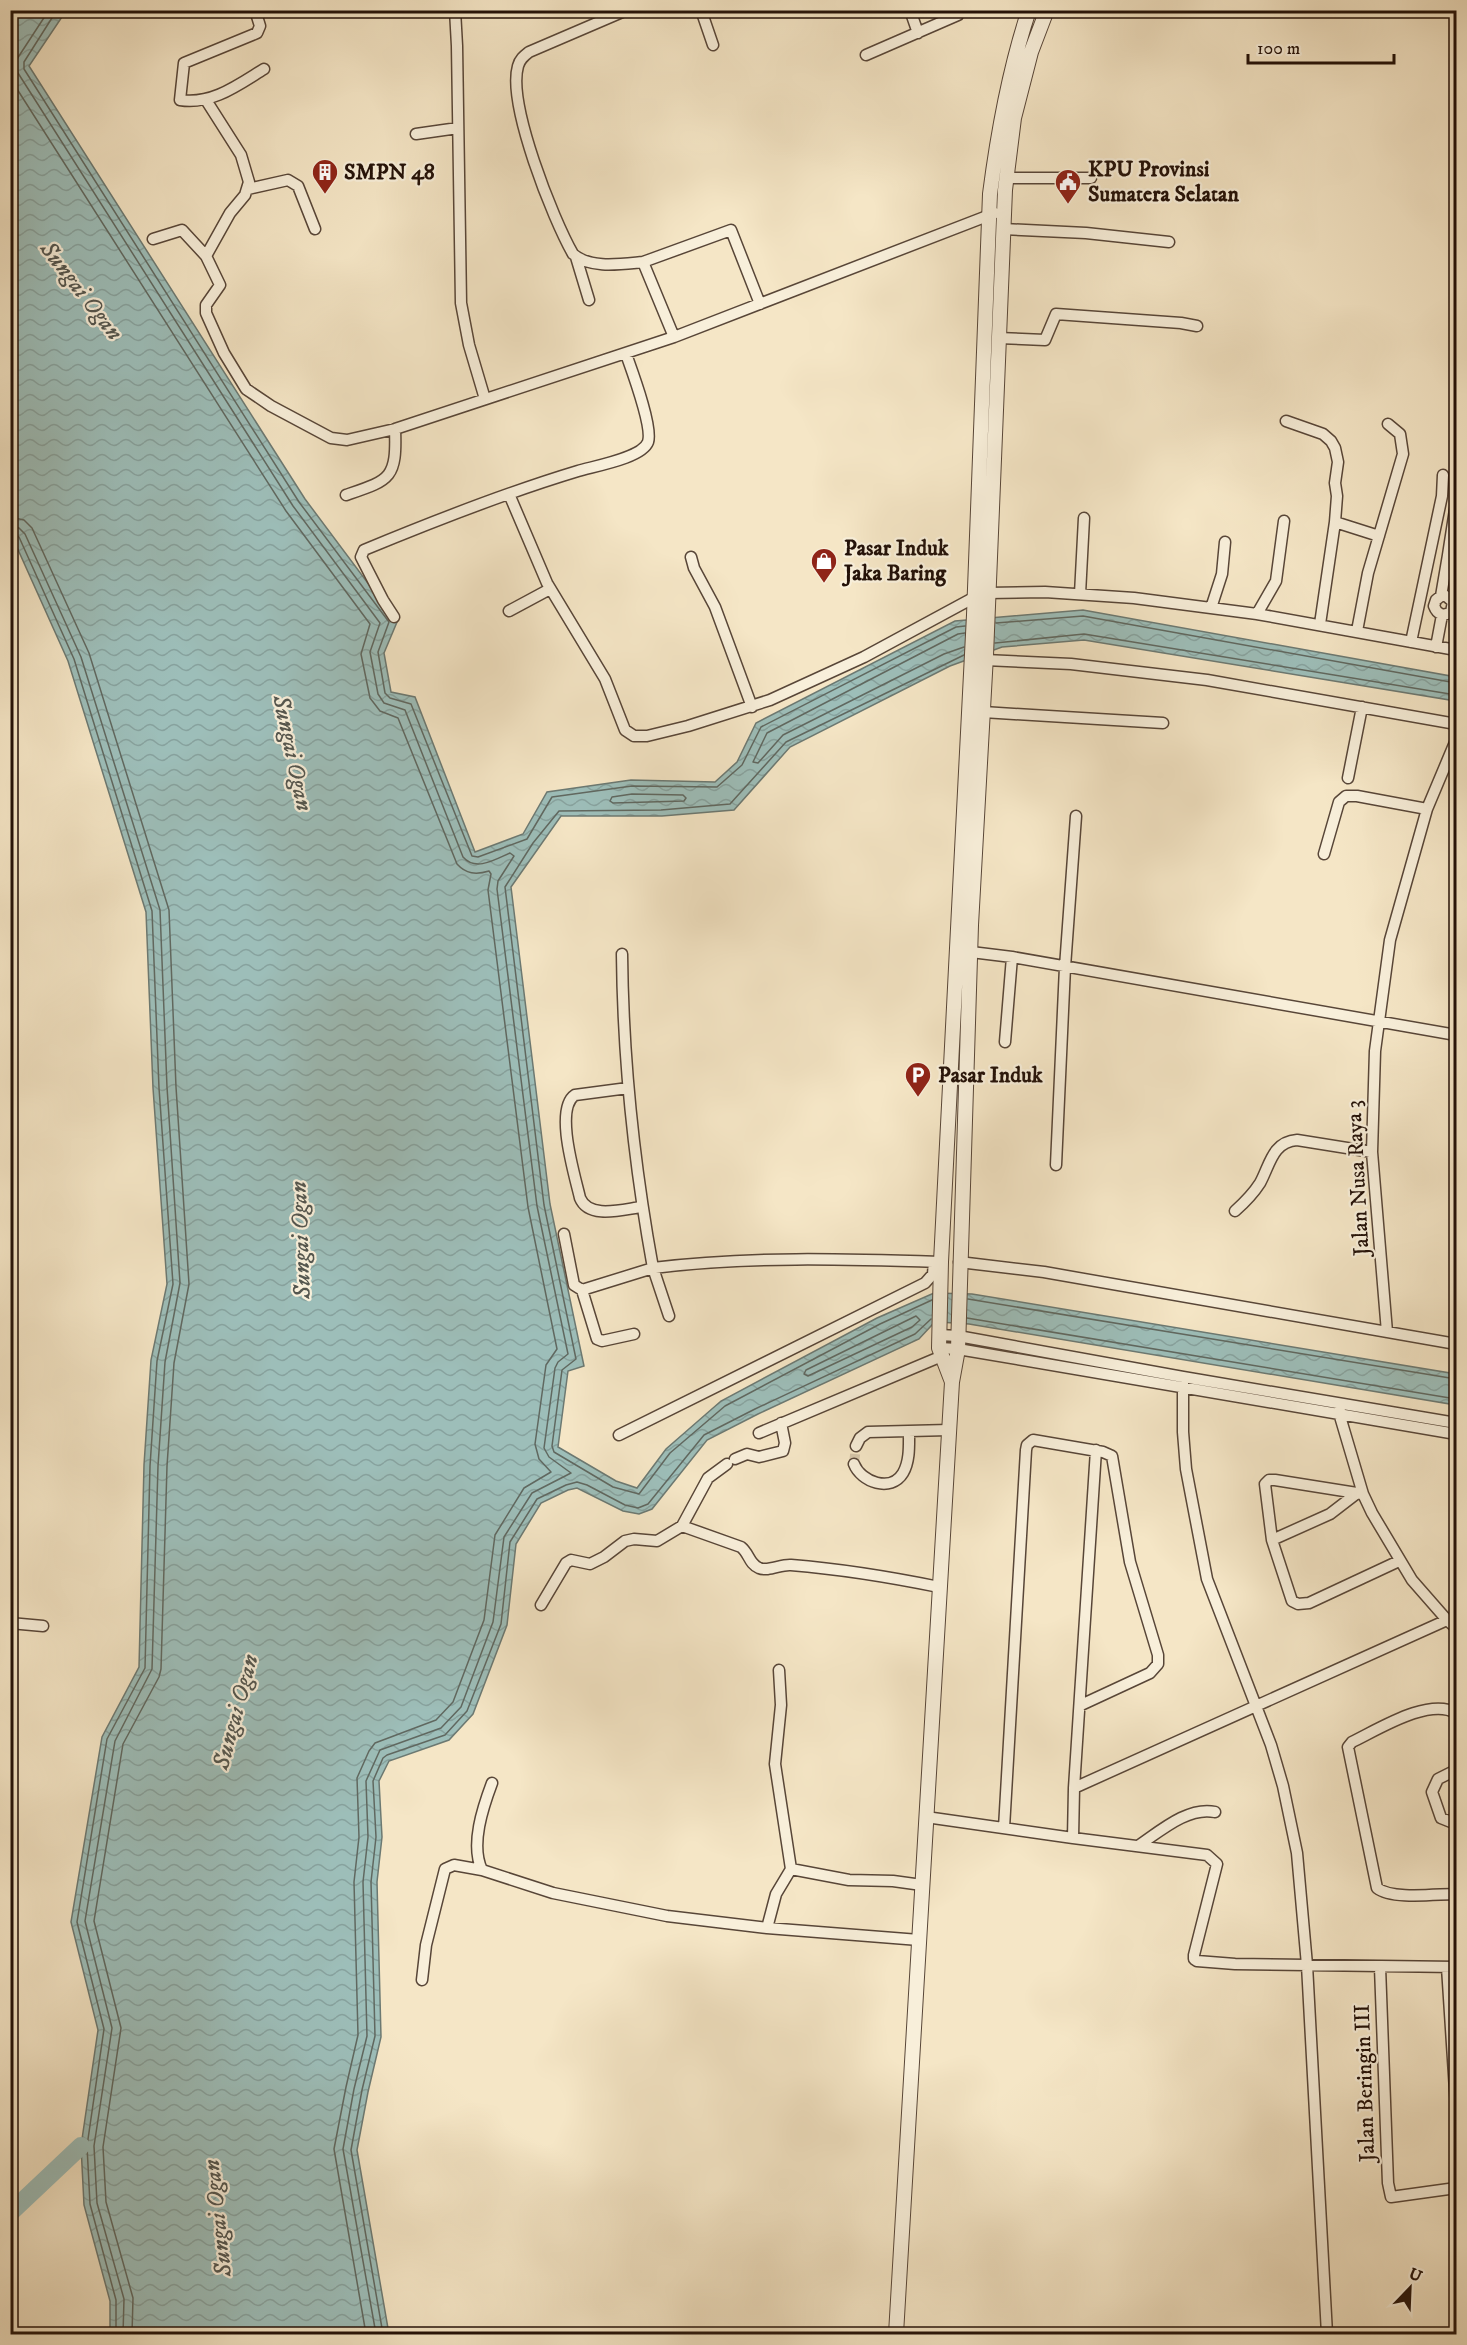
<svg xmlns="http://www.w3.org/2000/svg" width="1467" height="2345" viewBox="0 0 1467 2345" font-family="'IM FELL DW Pica',serif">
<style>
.water{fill:url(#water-waves);stroke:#6c7972;stroke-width:1.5}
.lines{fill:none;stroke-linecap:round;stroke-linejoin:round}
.shore{stroke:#606860;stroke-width:1.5}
.river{stroke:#9dbeb9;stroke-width:18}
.minor-tunnel{stroke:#d6c6aa;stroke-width:10;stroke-dasharray:10 5;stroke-linecap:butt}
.minor-casing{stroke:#584638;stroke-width:13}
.tertiary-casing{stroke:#584638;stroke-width:16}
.minor{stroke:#f8efda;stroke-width:10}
.tertiary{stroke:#f8efda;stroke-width:14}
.labels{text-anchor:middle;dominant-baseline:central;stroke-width:4.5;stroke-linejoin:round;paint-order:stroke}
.poi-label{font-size:22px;font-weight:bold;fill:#231108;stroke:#f8efda;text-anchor:start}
.street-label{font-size:22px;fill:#231108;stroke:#f8efda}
.water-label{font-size:24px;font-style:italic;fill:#54564f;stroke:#f8efda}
</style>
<defs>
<pattern id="water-waves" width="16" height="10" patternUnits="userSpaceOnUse" patternTransform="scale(1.5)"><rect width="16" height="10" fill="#9dbeb9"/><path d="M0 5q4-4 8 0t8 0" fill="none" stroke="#87a29e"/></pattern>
</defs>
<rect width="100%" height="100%" fill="#f5e6c6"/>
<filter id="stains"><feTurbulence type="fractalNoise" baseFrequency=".00333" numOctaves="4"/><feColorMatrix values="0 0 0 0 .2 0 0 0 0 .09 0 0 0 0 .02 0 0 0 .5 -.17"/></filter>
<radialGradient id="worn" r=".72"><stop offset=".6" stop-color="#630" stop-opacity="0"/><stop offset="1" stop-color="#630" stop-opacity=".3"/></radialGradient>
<path class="water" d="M10,11H66L29,66L305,499L397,622L384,653L391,692L415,697L475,852L523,834L547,792L631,780L715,782L737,762L756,723L955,621L1083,610L1456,677V701L1084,640L1002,647L950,666L790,747L734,810L662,816H561L511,887L550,1204L584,1366L568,1371L558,1447L616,1481L637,1488L666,1449L721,1401L877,1318L934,1293L972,1294L1456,1374V1405L969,1324L939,1322L932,1325L919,1339L758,1414L707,1440L652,1509L639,1514L623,1511L577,1488L568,1490L541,1503L516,1544L507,1625L473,1714L449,1740L389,1761L379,1781L382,1837L377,1882L381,2037L368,2092L357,2150L389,2334H110V2301L84,2205L81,2146L98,2030L71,1922L102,1737L139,1667L144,1465L151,1360L167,1284L153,1088L146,912L68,661L11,534Z"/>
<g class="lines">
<path class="shore" d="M49,10L17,59L16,66L18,73L293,506L380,623L370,652L378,694L384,703L405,710L463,857C476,872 496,859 510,853L514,856L498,881L497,889L537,1206L568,1354L558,1362L555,1368L544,1448L549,1457L571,1473L532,1493L504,1537L493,1622L461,1707L441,1728L380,1750L366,1781L368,1837L363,1882L367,2036L354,2089L343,2149L376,2334
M57,10L24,62V69L299,502L389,622L378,652L385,693L390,698L411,704L472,856L478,857L527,839L552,797L632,786L717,787L742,765L761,727L956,627L965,626
M10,78L286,511L370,624L361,654L370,698L380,711L398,718L457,864C466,874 476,875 489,871L491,874L488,890L528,1207L557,1349L546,1365L535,1444L539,1459L551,1472L524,1488L495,1535L484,1620L453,1702L436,1720L375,1743L369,1751L357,1778L359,1837L354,1882L358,2035L346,2087L334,2149L366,2334
M10,517L24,520L32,528L89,653L169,910L176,1087L189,1284L174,1363L167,1466L161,1669L159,1677L123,1744L94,1921L121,2028L103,2147L106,2202L133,2298L132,2334
M10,526L19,528L25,534L81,657L160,910L167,1087L180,1283L165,1362L158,1466L152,1669L115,1741L85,1921L112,2028L94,2146L97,2203L124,2299L123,2334
M10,534L19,537L74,659L152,911L159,1088L173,1284L157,1361L150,1466L145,1668L107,1739L77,1922L104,2029L87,2146L90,2204L116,2300V2334
M996,623L1083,616L1456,683
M995,643L1084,634L1456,695
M964,647L944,654L783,735L758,763L753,762L767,733L958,634L965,633
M632,794L683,795L686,798L684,801L613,803L610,801L612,797Z
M968,1299L1456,1379
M932,1300L880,1324L725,1406L670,1453L639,1494L613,1487L554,1452L552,1446L562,1370L576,1359L544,1205L505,887L533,843L559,811L661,810L730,804L786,742L964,655
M916,1316L920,1320L912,1327L808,1376L804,1374L806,1370Z
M967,1318L1456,1399
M383,2334L351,2150L362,2090L375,2036L371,1882L376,1837L373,1781L383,1758L387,1755L445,1735L467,1711L501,1624L510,1542L537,1499L566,1485L577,1482L587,1485L625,1505L638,1508L648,1504L704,1435L755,1409L915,1334L931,1319"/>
<path class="river" d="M10,2213L81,2146"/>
<path class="minor-tunnel" d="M854,1464L856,1446"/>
<g class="minor-casing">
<path id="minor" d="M255,10L260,26L257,33L184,63L180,100C212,105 238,85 264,69
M455,10L457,46L461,303L469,345L485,399
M627,10L529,52C524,56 520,59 518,66C507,104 553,219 573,254C590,269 621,264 643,262L674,337
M701,10L713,45
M910,10L918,33
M866,55L958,15
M206,100L241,155L249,182L245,195L230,213L206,256L220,285L206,305V313L224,353L246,389L271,406L331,438L347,440L395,429L674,337L995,213
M416,134L458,128
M1006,178H1091
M248,189L288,180L298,186L315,229
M1003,229L1086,233L1169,242
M153,239L182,230L206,256
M576,257L589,300
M643,262L731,230L760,304
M998,338L1045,340L1056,314L1181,323L1197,326
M1286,421L1323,434L1331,441L1335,448L1338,462L1335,483L1337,496L1335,522
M509,494L547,583L605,679L625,730L634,736H647L688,726L770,700L864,657L975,597L987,593L1045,592L1134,598L1257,614L1456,650
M346,495C390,480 397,479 395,429
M1448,555L1456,503
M691,557L694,568L715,607L752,707
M1080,594L1084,518
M1441,596H1446L1453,602L1451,612C1443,617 1437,614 1434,606L1436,600L1441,596L1448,555L1456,556
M1211,608L1222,574L1225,542
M509,611L550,589
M1257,614L1276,581L1284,521
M394,617L383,600L361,557L364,550C434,521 505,493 578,471C595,466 642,458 648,442C653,427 632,371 626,354
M1320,624L1335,522L1379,536
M1357,631L1368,573L1403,454L1400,434L1388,424
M1411,642L1442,496L1443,475
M1436,647L1442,615
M985,660L1071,664L1207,680L1456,724
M983,712L1163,723
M1348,778L1362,707
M1324,854L1339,802L1346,796H1357L1427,809
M963,951L1012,957L1456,1035
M622,954C623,1060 634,1164 653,1268C749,1256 844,1259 941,1262
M1005,1042L1012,957
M628,1088L575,1095C554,1109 575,1176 580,1198C589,1220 624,1209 642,1207
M1056,1165L1065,967L1076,816
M1235,1211C1244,1203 1253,1194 1260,1183C1270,1165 1272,1142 1297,1140L1372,1152
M564,1234L574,1285L582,1290L597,1339L602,1341L634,1334
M959,1262L1044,1272L1456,1344
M582,1290L653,1268L669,1316
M1387,1332L1372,1152L1375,1051L1390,940L1427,809L1456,740
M939,1335L958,1336L1183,1377L1456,1423
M939,1348L958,1349L1456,1434
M1183,1377V1432L1186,1469L1207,1579L1271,1745L1283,1786L1297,1853L1307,1965L1327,2334
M1340,1408L1339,1413L1363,1494L1372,1513L1412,1580L1447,1620L1456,1628
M759,1433L942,1356
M619,1435L925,1283L933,1274L934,1262
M856,1446L860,1438L868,1432L949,1430
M735,1459L747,1454L759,1457L783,1451L785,1443L781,1423
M727,1464L708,1478L682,1526L741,1547C749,1553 749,1564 759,1568C768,1572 781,1564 791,1565C840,1569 890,1577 939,1587
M854,1464C861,1482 891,1493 903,1473C910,1461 909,1445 909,1432
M1363,1494L1275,1480H1269L1265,1484L1272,1540L1292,1601L1298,1604L1309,1603L1399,1561
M1272,1540L1330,1514L1356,1494
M541,1605L566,1563L571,1560L590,1564L604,1557L625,1541L634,1539L657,1541L682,1526
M10,1623L43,1626
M1456,1713C1429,1697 1379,1729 1352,1742L1348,1747L1377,1888C1392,1900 1437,1894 1456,1894
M1456,1770L1438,1779L1432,1792L1441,1818L1456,1824
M492,1783C483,1807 470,1845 482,1870L553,1893L667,1916L767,1928L919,1940
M1074,1788L1096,1450
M926,1817L1073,1838L1074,1788L1447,1620
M1004,1828L1026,1450L1027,1445L1033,1440L1103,1452L1112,1456L1130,1562L1158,1655V1664L1150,1673L1081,1705
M1073,1838L1207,1855L1217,1864L1194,1955V1959L1197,1961L1235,1964L1456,1967
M1138,1846C1159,1832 1188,1806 1215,1812
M791,1869L849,1880L893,1881L922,1885
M767,1928L776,1894L791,1869L775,1764L781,1705L779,1670
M1380,1967L1388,2183L1391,2197L1456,2188
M1447,1967L1456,2106
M422,1980L426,1945L445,1869L454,1865L482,1870"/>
</g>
<g class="tertiary-casing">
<path id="tertiary" d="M952,1382L939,1348L941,1262L974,615L990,194C998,132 1009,70 1029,10
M896,2334L952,1382L958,1349L971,925L986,655L1005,190L1014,118L1031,52L1047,10"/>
</g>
<use href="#minor" class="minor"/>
<use href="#tertiary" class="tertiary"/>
</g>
<defs>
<g id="building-pin" transform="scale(1.35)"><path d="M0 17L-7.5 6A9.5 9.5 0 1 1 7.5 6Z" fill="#8f2418" stroke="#f8efda"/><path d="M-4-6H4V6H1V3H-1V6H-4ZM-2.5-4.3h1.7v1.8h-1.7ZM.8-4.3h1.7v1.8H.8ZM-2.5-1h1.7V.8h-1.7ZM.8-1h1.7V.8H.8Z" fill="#fff"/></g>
<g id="civic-pin" transform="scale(1.35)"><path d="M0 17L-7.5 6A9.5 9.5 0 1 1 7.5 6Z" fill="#8f2418" stroke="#f8efda"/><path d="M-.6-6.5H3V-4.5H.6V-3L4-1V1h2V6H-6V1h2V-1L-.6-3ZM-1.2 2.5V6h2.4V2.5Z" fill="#fff"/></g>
<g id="shop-pin" transform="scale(1.35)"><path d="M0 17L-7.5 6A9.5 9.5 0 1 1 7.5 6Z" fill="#8f2418" stroke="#f8efda"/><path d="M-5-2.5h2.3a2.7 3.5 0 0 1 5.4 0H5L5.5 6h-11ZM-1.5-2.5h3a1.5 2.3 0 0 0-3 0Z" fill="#fff"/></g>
<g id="parking-pin" transform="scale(1.35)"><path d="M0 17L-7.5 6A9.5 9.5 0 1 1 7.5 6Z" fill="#8f2418" stroke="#f8efda"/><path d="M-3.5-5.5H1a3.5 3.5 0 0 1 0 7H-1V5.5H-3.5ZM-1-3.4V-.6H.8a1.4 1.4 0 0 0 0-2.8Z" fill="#fff"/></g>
</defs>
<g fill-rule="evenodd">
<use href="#building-pin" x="325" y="172"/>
<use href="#civic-pin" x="1068" y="182"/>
<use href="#shop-pin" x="824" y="561"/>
<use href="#parking-pin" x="918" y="1075"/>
</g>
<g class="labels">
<g class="poi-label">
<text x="1088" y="169">KPU Provinsi<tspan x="1088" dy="25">Sumatera Selatan</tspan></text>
<text x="344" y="172">SMPN 48</text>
<text x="844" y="548">Pasar Induk<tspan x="844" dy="25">Jaka Baring</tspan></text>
<text x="938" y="1075">Pasar Induk</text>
</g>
<g class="street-label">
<text transform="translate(1358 1178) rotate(-93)">Jalan Nusa Raya 3</text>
<text transform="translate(1365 2083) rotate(-92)">Jalan Beringin III</text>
</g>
<g class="water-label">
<text transform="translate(81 291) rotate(52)">Sungai Ogan</text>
<text transform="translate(292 753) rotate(78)">Sungai Ogan</text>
<text transform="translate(301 1240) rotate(-92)">Sungai Ogan</text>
<text transform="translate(236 1712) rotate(-75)">Sungai Ogan</text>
<text transform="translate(218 2218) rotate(-96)">Sungai Ogan</text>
</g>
</g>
<rect width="1467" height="2345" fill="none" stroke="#f5e6c6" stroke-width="36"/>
<rect x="12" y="12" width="1443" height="2321" fill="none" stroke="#231108" stroke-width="3"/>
<rect x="18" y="18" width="1431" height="2309" fill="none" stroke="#231108" stroke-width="1.5"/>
<g transform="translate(1410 2288) rotate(23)" stroke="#f8efda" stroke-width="4.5" paint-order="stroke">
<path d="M0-4.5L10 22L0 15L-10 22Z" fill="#231108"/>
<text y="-9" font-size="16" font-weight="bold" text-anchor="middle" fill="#231108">U</text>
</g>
<path d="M1248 54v9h146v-9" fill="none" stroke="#231108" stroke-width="3"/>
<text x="1257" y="54" font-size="18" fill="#231108" stroke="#f8efda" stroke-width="4.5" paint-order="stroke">100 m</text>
<rect width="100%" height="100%" filter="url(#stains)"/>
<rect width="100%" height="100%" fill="url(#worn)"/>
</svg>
